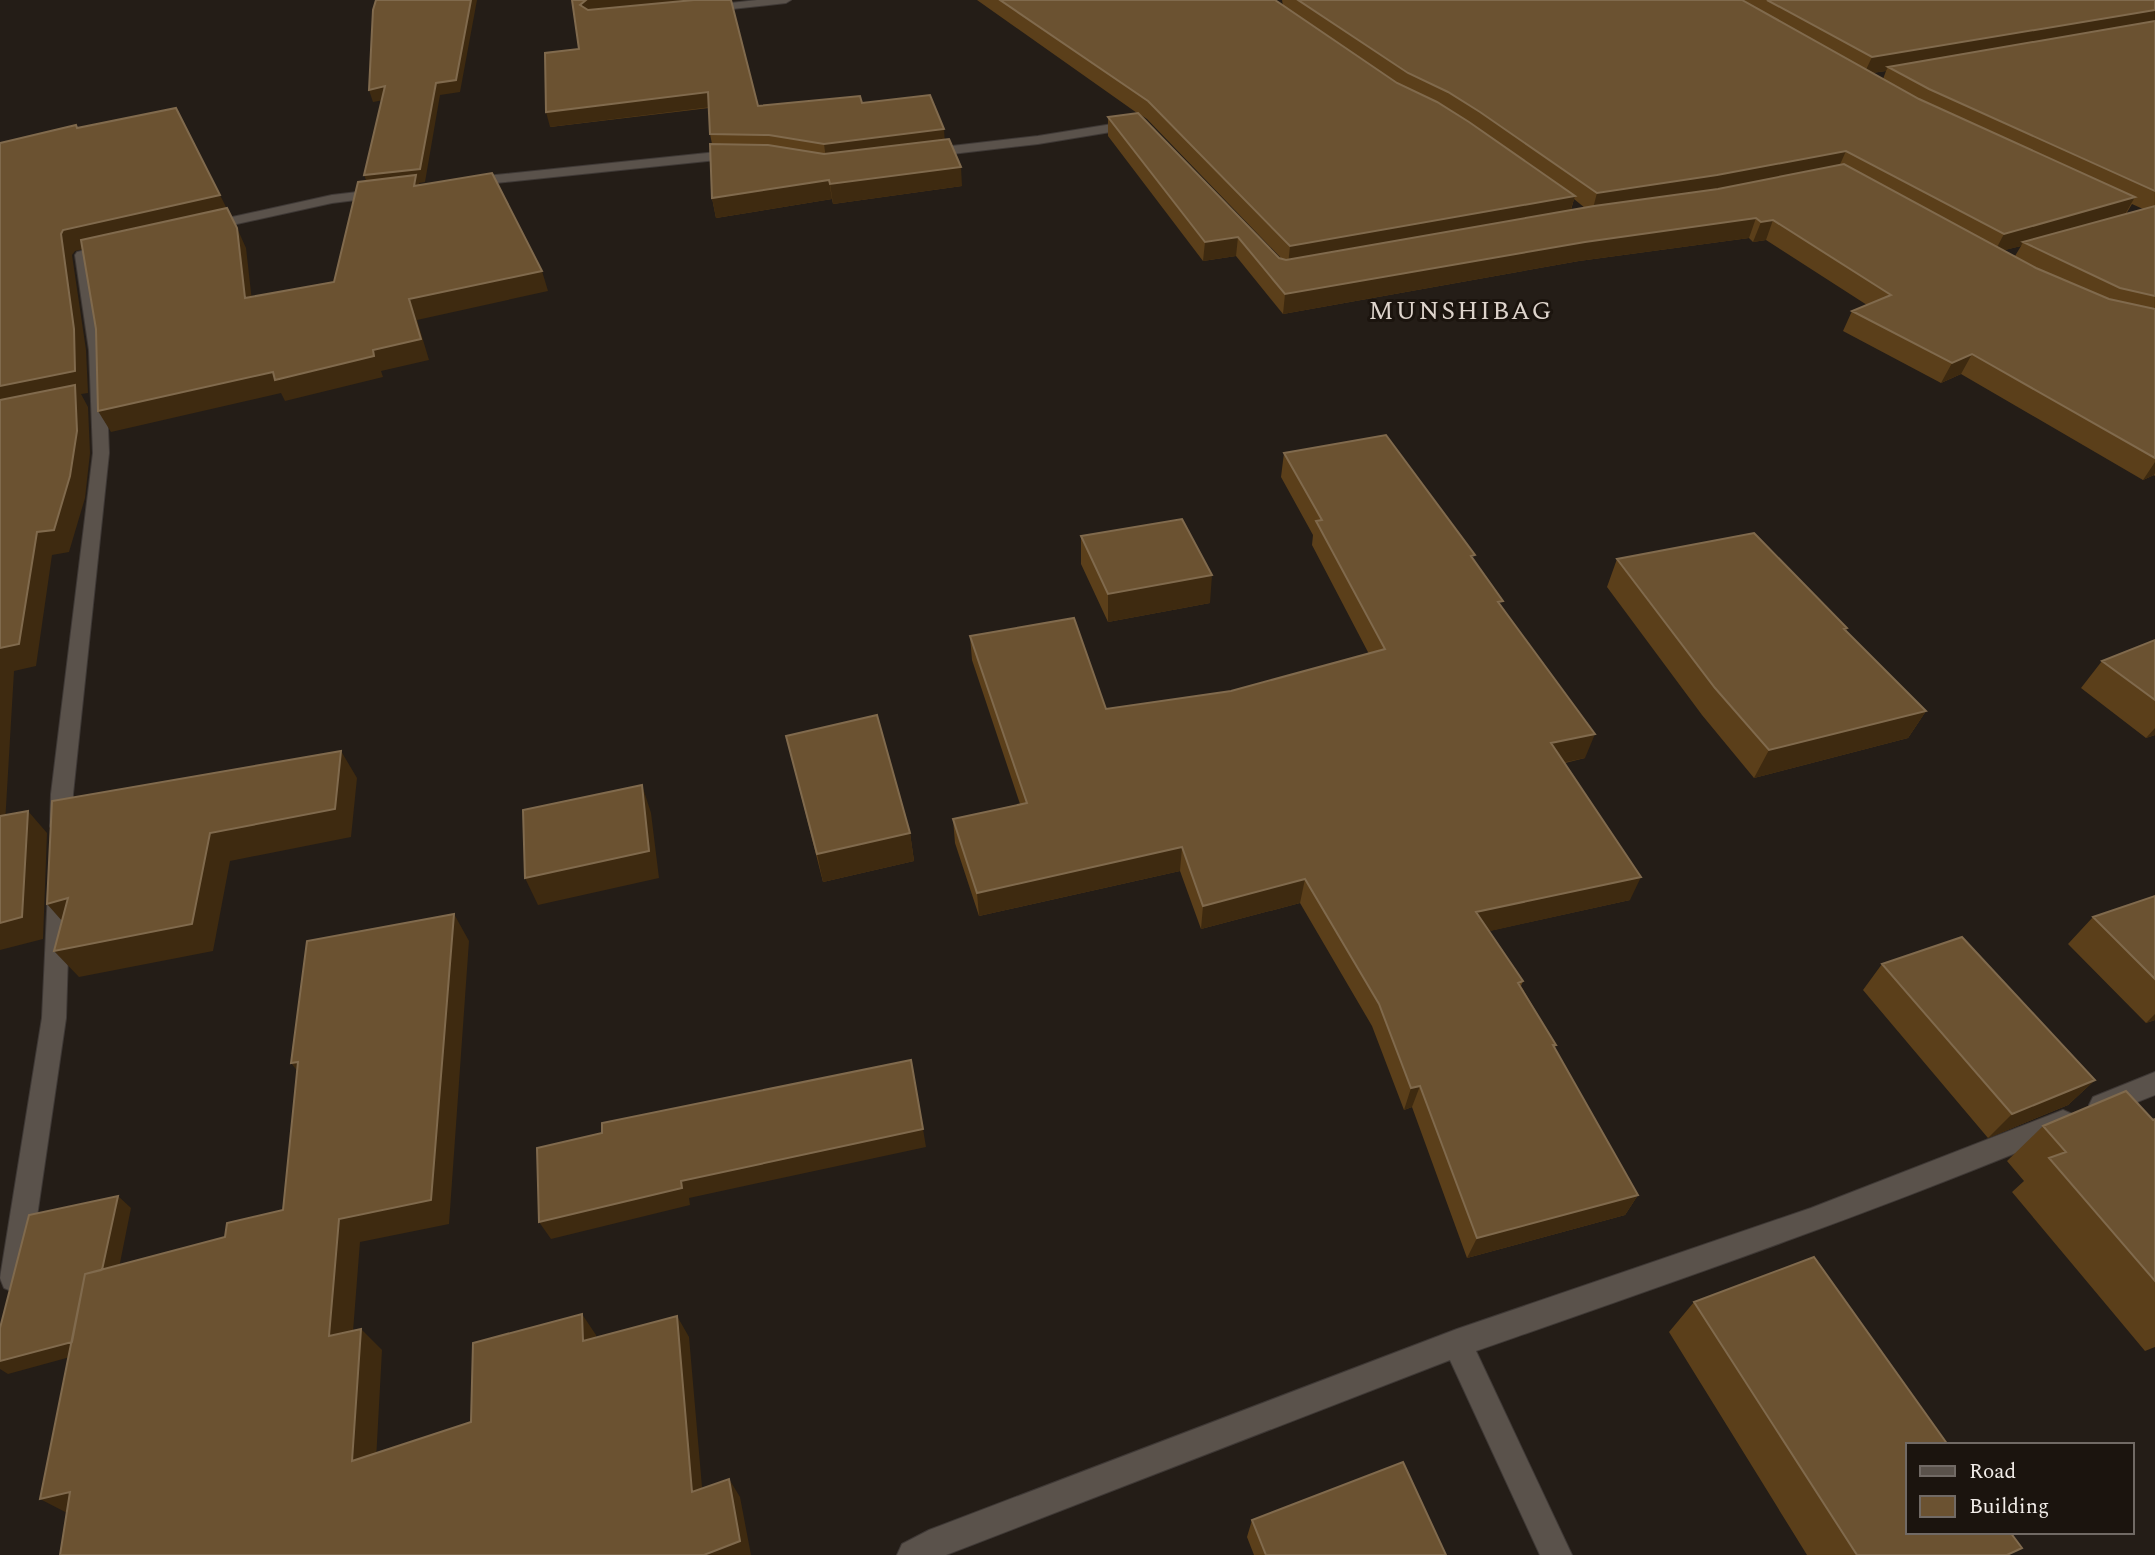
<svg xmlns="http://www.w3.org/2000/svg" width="2155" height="1555" viewBox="0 0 2155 1555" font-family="Spectral,serif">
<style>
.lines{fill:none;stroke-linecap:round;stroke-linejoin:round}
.street-casing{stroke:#3f3936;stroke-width:2}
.street{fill:#5a524b;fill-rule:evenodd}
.wall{fill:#5b3f1a;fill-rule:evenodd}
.shaded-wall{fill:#3e2a10}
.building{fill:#6b5231;stroke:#806a4d;stroke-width:2}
.labels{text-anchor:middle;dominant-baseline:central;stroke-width:6;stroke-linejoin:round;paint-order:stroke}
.far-quarter-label{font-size:26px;letter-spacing:2px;fill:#ded4cc;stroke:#1b140e}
</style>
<rect width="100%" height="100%" fill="#241d17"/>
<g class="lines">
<g class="street-casing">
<path id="street" d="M757,0H791L786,3L704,12L699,9L704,6Z
M1137,120L1143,124L1141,127L1038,144L926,157L920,153L926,149L1038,136Z
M717,152L738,153L744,157L738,161L717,160L467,186L461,182L467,178Z
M383,189L388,190V196L332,203L205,231L198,227L205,223L332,195Z
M112,244L119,248L117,251L89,257L105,350L109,453L73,794L72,826L69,832L61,834L53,832L50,826L51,794L93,453L89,350L75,255L77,252Z
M59,881L67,884L70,890L66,1018L28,1278L24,1288L14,1292L4,1288L0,1278L42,1018L48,890L51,884Z
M2155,1072V1095L2102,1116L2093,1113L2089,1105L2093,1097Z
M2063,1110L2072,1114L2076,1122L2072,1130C1876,1212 1676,1281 1476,1351L1572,1555H1540L1450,1360L946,1555H897L902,1544L929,1530L1457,1329L1811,1208Z"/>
</g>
<use href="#street" class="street"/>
</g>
<path class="wall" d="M977,0H1275L1283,6L1282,0H2155V476L2154,475L2143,480L1961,374L1941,383L1843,331L1852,311L1867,305L1766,240L1753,242L1749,238L1579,261L1283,314L1236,256L1203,261L1108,136V117L1137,113ZM1886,71L1883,79L1872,73ZM1138,113L1147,119L1282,259L1279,258ZM1574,199L1585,208L1571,210ZM2132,204L2143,209L2126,214ZM2021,246L2015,256L2004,250Z
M579,49L758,106L862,103L945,139L962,186L833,204L832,199L716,218L712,198V144L710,134L709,108L550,127Z
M1284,453L1474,560L1502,607L1585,758L1565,763L1630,900L1489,931L1523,981L1521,986L1556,1045L1555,1048L1638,1195L1625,1215L1467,1258L1412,1107L1404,1110L1372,1026L1300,903L1201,929L1180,871L979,916L955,843L953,819L1020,804L972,660L970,636L1106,709L1231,691L1369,654L1312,545L1313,535L1281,477Z
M1081,536L1210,603L1108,622L1081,564Z
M1617,559L1847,628L1846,631L1926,711L1908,738L1754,778L1702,715L1607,587Z
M2155,640V735L2146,738L2081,688L2102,661Z
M786,736L910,833L914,861L823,882Z
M2155,896V1020L2146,1023L2068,944L2093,917Z
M1882,964L2095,1080L2068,1105L1988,1138L1863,990Z
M2155,1119V1347L2145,1351L2012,1192L2024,1181L2007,1161L2043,1126Z
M1694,1302L2009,1555H1807L1669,1332Z
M1252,1520L1446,1555H1254L1247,1537Z"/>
<path class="shaded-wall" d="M471,0H477L460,92L440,95L425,182L419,183L423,194L369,188L364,175L436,83Z
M586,0H726L591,13L580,5Z
M2155,10V25L1888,67L1886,71L1864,74L1872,57Z
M385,86L389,99L373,102L369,90Z
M708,92L711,107L550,127L546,112Z
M944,129L945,145L826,159L824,144Z
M1846,151L1838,169L1592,212L1597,193Z
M961,167L962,186L833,204L830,184Z
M829,180L832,199L716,218L712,198Z
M220,195L230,215L75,251L72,255L86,350L88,393L81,394L88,407L90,453L85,498L69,552L52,555L36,666L14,671L4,841L0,837V386L63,230Z
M1575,196L1569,215L1288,265L1290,246Z
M2135,197L2124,216L2023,242L2021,246L1994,253L2004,234Z
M1756,218L1749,238L1579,261L1283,314L1285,294L1585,242Z
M1773,220L1766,240L1753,242L1761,222Z
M237,228L246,248L254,319L245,298Z
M1238,237L1236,256L1203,261L1205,242Z
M542,271L548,291L417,320L429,360L381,371L383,377L285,401L281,393L111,432L98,411L409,299Z
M1972,354L1961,374L1941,383L1952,363Z
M2155,462V473L2154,475L2143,480Z
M1212,575L1210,603L1108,622V594Z
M1926,711L1908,738L1754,778L1769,750Z
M2155,728V735L2146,738Z
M1595,734L1585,758L1543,767L1551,743Z
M341,751L357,778L351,837L230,861L213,951L79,977L54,951L210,833Z
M642,785L651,813L659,878L538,905L525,878Z
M28,811L47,833L43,939L0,950V923Z
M910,833L914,861L823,882L817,854Z
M1182,847L1180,871L979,916L977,893Z
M1641,877L1630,900L1468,936L1476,912Z
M1305,879L1300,903L1201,929L1203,906Z
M68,898L71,931L47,904Z
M454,914L469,941L449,1224L360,1242L351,1357L329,1336L339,1219Z
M2155,1014V1020L2146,1023Z
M298,1062L311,1088L291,1063Z
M2095,1080L2068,1105L1988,1138L2012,1114Z
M1420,1086L1412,1107L1404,1110L1411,1088Z
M923,1129L926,1147L689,1198L690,1205L551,1239L539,1222L681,1181Z
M1638,1195L1625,1215L1467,1258L1477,1238Z
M118,1196L131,1208L103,1348L8,1374L0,1369V1361Z
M582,1314L596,1335L598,1362L583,1341Z
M677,1316L689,1337L704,1510L692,1492Z
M361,1329L382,1350L375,1479L352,1461Z
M729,1479L740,1497L751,1555H704Z
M70,1492L73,1516L40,1499Z"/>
<path class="building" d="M376,0H471L456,80L436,83L420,169L364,175L385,86L369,90L373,10Z
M572,0H586L580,5L588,10L694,0H731L758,106L860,96L862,103L930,95L944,129L824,144L769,135L710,134L708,92L546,112L545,53L579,49Z
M1000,0H1275L1397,83L1437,102L1469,122L1575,196L1290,246L1148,101Z
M1298,0H1742L1919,99L2135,197L2004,234L1846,151L1717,175L1597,193L1480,112L1448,92L1408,73Z
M1767,0H2155V10L1872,57Z
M2155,21V191L1929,89L1888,67Z
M176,108L220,195L63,230L61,234L74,329L75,371L0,386V143L76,125L77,128Z
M1138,113L1279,258L1286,260L1594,206L1718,189L1844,164L2036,268L2109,299L2155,309V458L1972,354L1952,363L1852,311L1891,295L1773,220L1761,222L1756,218L1585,242L1285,294L1238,237L1205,242L1108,117Z
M949,139L961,167L830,184L829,180L712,198L710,144L768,145L824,154Z
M492,173L542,271L409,299L421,339L373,350L374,356L275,380L273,372L98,411L96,329L81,240L227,208L237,228L245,298L334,282L358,182L416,175L414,186Z
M2155,206V296L2120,288L2023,242Z
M75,385L77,431L70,476L54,530L37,532L19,644L0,648V400Z
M1386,435L1475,555L1471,556L1503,601L1498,602L1595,734L1551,743L1641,877L1476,912L1523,981L1518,983L1556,1045H1553L1638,1195L1477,1238L1420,1086L1411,1088L1379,1004L1305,879L1203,906L1182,847L977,893L953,819L1027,803L970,636L1074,618L1106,709L1231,691L1385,649L1316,521L1322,520L1284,453Z
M1182,519L1212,575L1108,594L1081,536Z
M1754,533L1847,628L1844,629L1926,711L1769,750L1715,688L1617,559Z
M2155,640V700L2102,661Z
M877,715L910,833L817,854L786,736Z
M341,751L335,809L210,833L192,924L54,951L68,898L47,904L52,801Z
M642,785L649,851L525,878L523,810Z
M28,811L22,917L0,923V816Z
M2155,896V979L2093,917Z
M454,914L431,1200L339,1219L329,1336L361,1329L352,1461L471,1422L473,1343L582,1314L583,1341L677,1316L692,1492L729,1479L740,1541L704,1555H60L70,1492L40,1499L85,1274L225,1237L227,1223L283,1210L298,1062L291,1063L307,941Z
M1962,937L2095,1080L2012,1114L1882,964Z
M911,1060L923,1129L681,1181L682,1188L539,1222L537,1148L602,1133V1123Z
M2126,1091L2153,1120L2155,1119V1281L2049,1158L2066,1152L2043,1126Z
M118,1196L102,1270L85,1274L72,1342L0,1361V1328L29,1215Z
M1814,1257L1948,1445H1908V1532H2010L2022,1548L2007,1555H1857L1694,1302Z
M1403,1462L1446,1555H1266L1252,1520Z"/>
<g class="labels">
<g class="far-quarter-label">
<text x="1461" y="311">MUNSHIBAG</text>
</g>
</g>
<rect x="1906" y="1443" width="228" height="91" fill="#1b140e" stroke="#716a65" stroke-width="2"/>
<rect x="1920" y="1466" width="35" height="10" fill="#5a524b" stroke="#716a65" stroke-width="2"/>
<text x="1969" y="1478" font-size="21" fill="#f1ece8">Road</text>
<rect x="1920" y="1496" width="35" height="21" fill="#6b5231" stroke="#716a65" stroke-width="2"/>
<text x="1969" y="1513" font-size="21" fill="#f1ece8">Building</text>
</svg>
